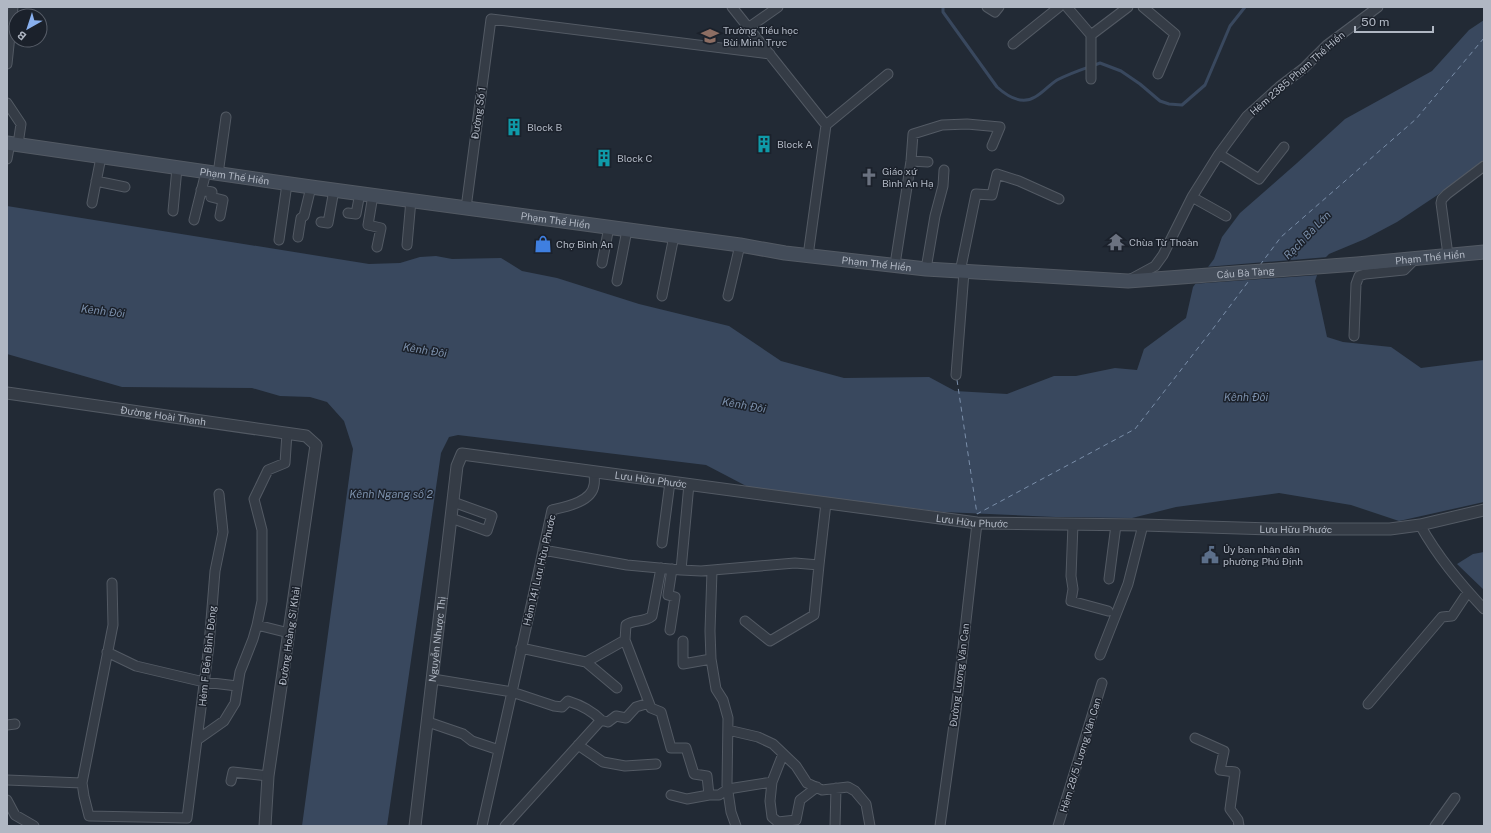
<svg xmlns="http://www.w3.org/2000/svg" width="1491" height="833" viewBox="0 0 1491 833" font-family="'Public Sans',sans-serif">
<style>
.water{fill:#39485e}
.pier{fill:#222a35}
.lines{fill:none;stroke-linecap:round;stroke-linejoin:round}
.stream{stroke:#39485e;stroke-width:3}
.ferry{stroke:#7a8ea9;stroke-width:1;stroke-dasharray:5 4;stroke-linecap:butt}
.minor-casing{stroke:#535a64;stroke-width:11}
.tertiary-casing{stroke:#535a64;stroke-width:13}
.secondary-casing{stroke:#535a64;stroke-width:15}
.minor{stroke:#353c46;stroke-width:9}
.tertiary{stroke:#353c46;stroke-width:11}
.secondary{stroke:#434c59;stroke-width:13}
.labels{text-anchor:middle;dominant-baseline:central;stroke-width:3;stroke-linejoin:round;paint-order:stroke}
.poi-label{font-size:10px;fill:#b0b7c3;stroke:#1b212b;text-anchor:start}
.street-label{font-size:10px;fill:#b0b7c3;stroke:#1b212b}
.water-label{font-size:11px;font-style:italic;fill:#7a8ea9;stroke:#1b212b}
</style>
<rect width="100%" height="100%" fill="#222a35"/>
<path class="water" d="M1484,20V160L1439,194L1397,222L1365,239L1329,254L1322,261L1315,281L1327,337L1343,342L1391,347L1421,368L1484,360V502L1399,521L1351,505L1279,493L1176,507L1132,518L1055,517L943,512L750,488L706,465L458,435L449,437L441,453L387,826H302L353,449L344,421L327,402L310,397L280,396L252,388L122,387L7,354V206L369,264L400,263L420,257L436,256L452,259L501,258L522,271L557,278L639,304L729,326L781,361L844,378L929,377L955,391L1007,394L1054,376H1076L1115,368L1137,370L1144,349L1186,318L1193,287L1214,259L1222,237L1240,213L1297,163L1345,119L1432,71L1469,30Z
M1484,552V590L1457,564L1473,554Z"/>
<path class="pier" d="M1328,257L1324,262L1319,275L1192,284L1205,267Z"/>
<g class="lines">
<path class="stream" d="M943,7V12L997,87C1007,96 1022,105 1035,97C1043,93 1049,85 1057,80C1070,73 1086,68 1100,63L1121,71L1140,84L1160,101L1169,104L1182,105L1205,85L1230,26L1245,7"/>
<path class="ferry" d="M1260,265L1281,237L1416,119L1484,38
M957,380L977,514L1135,429L1212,330L1251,278"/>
<g class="minor-casing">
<path id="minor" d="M732,7L826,125
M987,7L995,12L999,7
M1067,7L1091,35L1128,7
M1143,7L1175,34L1158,74
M748,28L778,7
M1013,44L1059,7
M7,64L13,7
M1091,79V35
M7,103L21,124L18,144
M1219,154L1259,179L1284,147
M7,159L10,143
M911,161L928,162
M218,174L226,117
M96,181L125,187
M201,190L212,192L211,197L223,200L220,216
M373,195L368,225L381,228L377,247
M1192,197L1226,216
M92,203L101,157
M466,208L491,19L770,54
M173,211L177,168
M348,213L356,214L360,193
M194,220L206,172
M321,222L328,223L334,190
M298,237L301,218L304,216L311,187
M279,240L287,184
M407,245L411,200
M1448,255L1441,203L1442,199L1447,194L1484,166
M808,256L826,125L888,74
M602,263L609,227
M896,266V258L911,161L913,134L942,125L967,124L1000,127L992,146
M926,269L935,216L943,186L944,170
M960,272L976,194L992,195L997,174L1019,181L1059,199
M1131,279L1155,266L1163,255L1192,197L1219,154L1247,116L1279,87L1304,68L1327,45L1378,7
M617,281L627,230
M662,296L674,236
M728,296L740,245
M1354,336L1356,284L1359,276L1365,274L1404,270L1416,258
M956,375L964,272
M594,472C594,476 595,481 594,485C592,502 565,507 552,510L512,692L554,706L562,707L568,701C581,705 591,710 601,720
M451,518L487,531L492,516L453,502
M1073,524L1071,576L1073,589L1071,601L1108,611
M1420,525C1438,557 1459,582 1484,609
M662,543L670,482
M543,550L627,565L681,570L689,484
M681,570L701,571L795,563L819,565L826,503
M1109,579L1116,525
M112,583L113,625L82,783L84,796L89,816L187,818L209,645L215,571L223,532L219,494
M745,621L770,641L814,615L819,565
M257,625L262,601V530L254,499L268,470L285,463L287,433
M670,630L675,597L668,595L672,569
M625,640L626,625C634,619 644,623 652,616L661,568
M683,641V664L711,659L710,631L712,571
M521,648L586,662L617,688
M107,652L136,666L204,682L237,686
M1100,655L1128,584L1143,525
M711,659L716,689L723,700L728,718L727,785L731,812L736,826
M586,662L625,640L651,708L661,712L671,748H686L694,774L707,776L709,795H719L728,789L772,782
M433,679L512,692L499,750
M1368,704L1442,617L1452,616L1468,592
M428,722L463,734L472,741L499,750L482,826
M7,725L15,724
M728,730L758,737L773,744L796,766L807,783L822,790L848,787L855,791L866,804L870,826
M1195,738L1224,751L1220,770L1235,772L1230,809L1238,820L1239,826
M197,740L224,721L235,703L240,672L253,639L257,625L289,633
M578,745L603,762L625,766L656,764
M7,780L82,783
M231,781L233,772L268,776
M671,795L687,799L709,795
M7,800L15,815L34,826
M778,822L796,820L800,800L817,787
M505,826L601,720L608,722L616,716L626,718L636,707L649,703
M778,826V822L772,817L770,801L772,782L783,754
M835,826L836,788
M940,826L956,710L977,523
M1058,826L1102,683
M1435,826L1455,798"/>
</g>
<g class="tertiary-casing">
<g id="tertiary">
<path id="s1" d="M7,393L306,436L316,445L268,776L265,826"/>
<path id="s2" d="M415,826L457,466L462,454L977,523L1143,525L1271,529H1390L1420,525L1484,510"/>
</g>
</g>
<g class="secondary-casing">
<g id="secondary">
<path id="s3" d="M7,143L311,187L740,245L785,253L926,269L1128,281L1357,264L1484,252"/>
</g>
</g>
<use href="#minor" class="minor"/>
<use href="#tertiary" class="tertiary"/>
<use href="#secondary" class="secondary"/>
</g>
<defs>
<g id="school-bare" transform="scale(1.38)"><path d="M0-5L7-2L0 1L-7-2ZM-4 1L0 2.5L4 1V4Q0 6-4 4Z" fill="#8d6e63" stroke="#1b212b" stroke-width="2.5" paint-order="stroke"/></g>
<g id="building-bare" transform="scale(1.38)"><path d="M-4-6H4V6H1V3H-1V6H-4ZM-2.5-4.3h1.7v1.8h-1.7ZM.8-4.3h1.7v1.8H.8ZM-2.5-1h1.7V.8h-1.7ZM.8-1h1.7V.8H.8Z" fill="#0f9aa8" stroke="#1b212b" stroke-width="2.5" paint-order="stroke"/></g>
<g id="church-bare" transform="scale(1.38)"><path d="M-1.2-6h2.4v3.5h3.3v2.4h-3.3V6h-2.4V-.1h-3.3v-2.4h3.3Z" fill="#6b7280" stroke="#1b212b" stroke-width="2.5" paint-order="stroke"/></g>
<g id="temple-bare" transform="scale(1.38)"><path d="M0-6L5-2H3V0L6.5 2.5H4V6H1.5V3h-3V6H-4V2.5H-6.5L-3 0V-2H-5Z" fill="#6b7280" stroke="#1b212b" stroke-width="2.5" paint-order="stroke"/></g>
<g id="shop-bare" transform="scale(1.38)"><path d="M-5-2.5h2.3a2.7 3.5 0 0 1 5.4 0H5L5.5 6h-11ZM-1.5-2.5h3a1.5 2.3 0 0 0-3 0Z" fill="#3f7fe0" stroke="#1b212b" stroke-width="2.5" paint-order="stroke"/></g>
<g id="civic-bare" transform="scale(1.38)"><path d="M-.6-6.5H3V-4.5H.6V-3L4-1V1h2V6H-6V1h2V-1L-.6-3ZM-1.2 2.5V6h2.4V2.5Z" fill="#5c6f8a" stroke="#1b212b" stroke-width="2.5" paint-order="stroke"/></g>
</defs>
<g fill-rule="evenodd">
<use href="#school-bare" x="710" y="36"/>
<use href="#building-bare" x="514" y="127"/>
<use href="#building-bare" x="764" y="144"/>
<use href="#building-bare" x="604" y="158"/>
<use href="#church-bare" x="869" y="177"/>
<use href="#temple-bare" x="1116" y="242"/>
<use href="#shop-bare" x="543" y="244"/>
<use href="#civic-bare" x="1210" y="555"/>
</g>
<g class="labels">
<g class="poi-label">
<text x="723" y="30">Trường Tiểu học<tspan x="723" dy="12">Bùi Minh Trực</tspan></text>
<text x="527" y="127">Block B</text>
<text x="777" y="144">Block A</text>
<text x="617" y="158">Block C</text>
<text x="882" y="171">Giáo xứ<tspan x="882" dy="12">Bình An Hạ</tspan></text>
<text x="1129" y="242">Chùa Từ Thoàn</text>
<text x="556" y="244">Chợ Bình An</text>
<text x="1223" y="549">Ủy ban nhân dân<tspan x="1223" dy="12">phường Phú Định</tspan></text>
</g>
<g class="street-label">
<text transform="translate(1297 73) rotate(-41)">Hẻm 2385 Phạm Thế Hiển</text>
<text transform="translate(478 113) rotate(-82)">Đường Số 1</text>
<text stroke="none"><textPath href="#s3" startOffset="230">Phạm Thế Hiển</textPath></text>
<text stroke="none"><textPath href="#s3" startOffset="554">Phạm Thế Hiển</textPath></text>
<text stroke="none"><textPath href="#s3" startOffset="1433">Phạm Thế Hiển</textPath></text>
<text stroke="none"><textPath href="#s3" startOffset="878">Phạm Thế Hiển</textPath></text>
<text stroke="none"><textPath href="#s3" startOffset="1248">Cầu Bà Tàng</textPath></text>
<text stroke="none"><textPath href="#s1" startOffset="158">Đường Hoài Thanh</textPath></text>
<text stroke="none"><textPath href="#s2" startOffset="566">Lưu Hữu Phước</textPath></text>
<text stroke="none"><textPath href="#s2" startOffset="890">Lưu Hữu Phước</textPath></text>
<text stroke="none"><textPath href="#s2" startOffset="1214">Lưu Hữu Phước</textPath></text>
<text transform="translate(539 570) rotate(-77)">Hẻm 141 Lưu Hữu Phước</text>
<text transform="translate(289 636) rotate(-82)">Đường Hoàng Sĩ Khải</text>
<text stroke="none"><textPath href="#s2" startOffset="188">Nguyễn Nhược Thị</textPath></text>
<text transform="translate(207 656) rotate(-84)">Hẻm F Bến Bình Đông</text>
<text transform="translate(959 675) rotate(-83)">Đường Lương Văn Can</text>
<text transform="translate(1080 755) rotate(-73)">Hẻm 28/5 Lương Văn Can</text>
</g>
<g class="water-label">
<text transform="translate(1307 235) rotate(-46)">Rạch Bà Lớn</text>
<text transform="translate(103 311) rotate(7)">Kênh Đôi</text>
<text transform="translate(425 350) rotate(9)">Kênh Đôi</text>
<text x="1246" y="397">Kênh Đôi</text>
<text transform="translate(744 405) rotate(10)">Kênh Đôi</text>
<text x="391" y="494">Kênh Ngang số 2</text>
</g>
</g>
<rect width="1491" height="833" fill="none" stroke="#b0b7c3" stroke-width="16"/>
<g transform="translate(28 28) rotate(219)"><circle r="19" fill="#1b212b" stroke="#575d68"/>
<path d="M0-3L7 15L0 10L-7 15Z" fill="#89b0ee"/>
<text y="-6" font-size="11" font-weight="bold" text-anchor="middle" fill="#b0b7c3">B</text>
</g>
<path d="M1355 26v6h78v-6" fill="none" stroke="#b0b7c3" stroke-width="2"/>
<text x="1361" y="26" font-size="12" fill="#b0b7c3" stroke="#1b212b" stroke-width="3" paint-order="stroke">50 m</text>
</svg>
